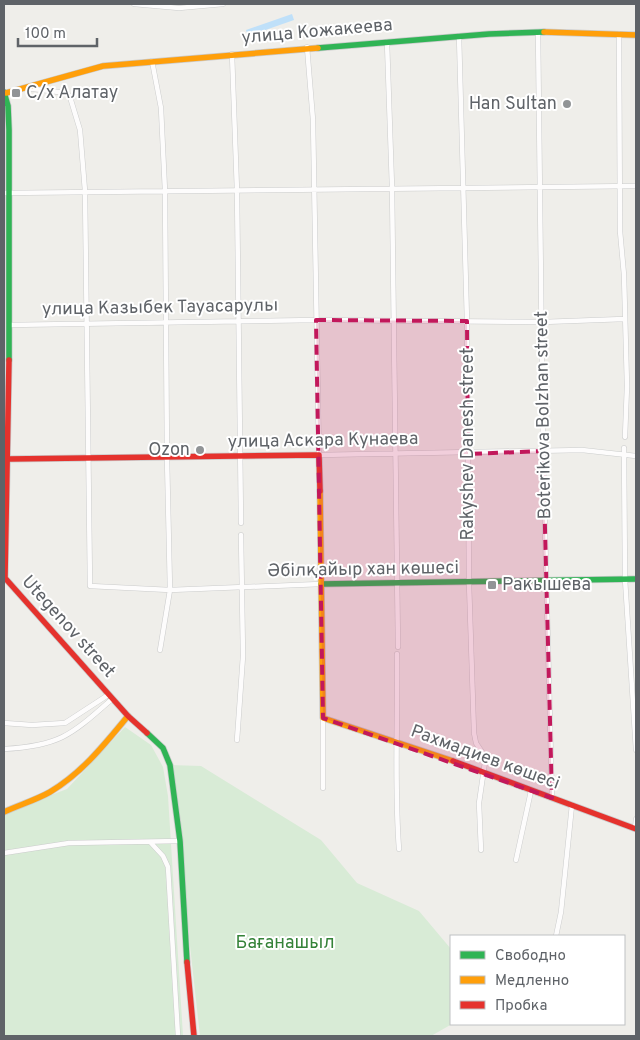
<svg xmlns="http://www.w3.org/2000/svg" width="640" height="1040" viewBox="0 0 640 1040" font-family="Overpass,sans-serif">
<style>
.green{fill:#d8ebd6}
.water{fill:#bfe0f9}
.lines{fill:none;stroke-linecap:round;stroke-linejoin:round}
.street-casing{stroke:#cbcccc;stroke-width:5.5}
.fast-casing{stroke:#cacacb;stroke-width:7}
.slow-casing{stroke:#cacacb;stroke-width:7}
.jam-casing{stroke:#cacacb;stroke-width:7}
.street{stroke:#fdfcfc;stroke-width:4.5}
.fast{stroke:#30b455;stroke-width:5.5}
.slow{stroke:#ff9f0a;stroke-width:5.5}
.jam{stroke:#e5322d;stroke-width:5.5}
.marked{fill:#c2185b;fill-opacity:0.2;stroke:#c2185b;stroke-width:4;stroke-dasharray:10 6;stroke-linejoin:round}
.poi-dot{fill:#919496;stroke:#fff;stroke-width:2}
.labels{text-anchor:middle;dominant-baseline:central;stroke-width:4;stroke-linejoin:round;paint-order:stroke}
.street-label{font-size:18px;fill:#5f6368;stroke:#fff}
.poi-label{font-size:18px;fill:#5f6368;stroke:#fff;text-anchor:start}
.park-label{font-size:18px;fill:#348238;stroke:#fff}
</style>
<rect width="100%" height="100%" fill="#efeeea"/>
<path class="green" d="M125,727L151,745L163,767L168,796L183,1036H4V813L67,789Z
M170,765L201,766L321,840L357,883L419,911L451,949L452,1024L431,1036H200Z"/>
<path class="water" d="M292,14L294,20L248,36L246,30Z"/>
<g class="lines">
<g class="street-casing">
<path id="street" d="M134,4L179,8L223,4
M538,32L543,451L552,798
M619,34L620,231L624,275L627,386L625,437
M459,36L467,321L469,583L474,733L476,743L484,755L485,762L479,803L481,850
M387,42L392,187L398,647
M307,47L313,120L319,455L582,450L636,456
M232,54L237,191L241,523
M152,61L161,108L165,191L167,458L170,590L160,650
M25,88L67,93L70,97L80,130L85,191L90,586L170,590L321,584
M4,193L636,186
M9,325L316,320L543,322L624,319
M624,448L625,579L636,750
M397,654C398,719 394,784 399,849
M4,723L32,725L65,723L108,695
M237,740L243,656L241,535
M4,749C60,746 71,735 112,699
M323,788V718
M635,829L636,819
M151,843L163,856L168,867L178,1036
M4,853L69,843L180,841
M516,860L531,791
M556,936L561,912L572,805"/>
</g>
<g class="fast-casing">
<path id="fast" d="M318,48L489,34L544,32
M4,92L8,106L9,130V360
M321,584L636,579
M147,733L163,748L170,765L180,841L187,962"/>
</g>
<g class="slow-casing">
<path id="slow" d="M544,32L636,35
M6,93L103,66L318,48
M320,491L323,718L453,761
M4,812C19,805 36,800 50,792C82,773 105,744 128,716"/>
</g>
<g class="jam-casing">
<path id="jam" d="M9,360L5,578L128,716L147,733
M9,459L319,455L320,491
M453,761L636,829
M187,962L194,1036"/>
</g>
<use href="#street" class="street"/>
<use href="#fast" class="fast"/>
<use href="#slow" class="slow"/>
<use href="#jam" class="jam"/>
</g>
<path class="marked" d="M316,320L467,321L468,454L543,451L552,798L323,718Z"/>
<g class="poi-dot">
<rect x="11" y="88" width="10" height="10" rx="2.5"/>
<circle cx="567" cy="104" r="5"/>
<circle cx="200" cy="450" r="5"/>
<rect x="487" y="580" width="10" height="10" rx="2.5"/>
</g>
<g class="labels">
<g class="street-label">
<text transform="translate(317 32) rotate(-5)">улица Кожакеева</text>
<text transform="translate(160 308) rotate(-1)">улица Казыбек Тауасарулы</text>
<text transform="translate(544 415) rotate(-91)">Boterikova Bolzhan street</text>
<text transform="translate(323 441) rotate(-1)">улица Аскара Кунаева</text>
<text transform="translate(468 444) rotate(-90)">Rakyshev Danesh street</text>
<text transform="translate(363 570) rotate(-1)">Әбілқайыр хан көшесі</text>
<text transform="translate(68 627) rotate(48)">Utegenov street</text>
<text transform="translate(485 758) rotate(20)">Рахмадиев көшесі</text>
</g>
<g class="poi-label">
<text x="26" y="93">С/х Алатау</text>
<text x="557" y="104" text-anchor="end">Han Sultan</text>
<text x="190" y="450" text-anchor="end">Ozon</text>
<text x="502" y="585">Ракышева</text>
</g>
<g class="park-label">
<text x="285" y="943">Бағанашыл</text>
</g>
</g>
<rect width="640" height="1040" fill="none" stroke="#5f6368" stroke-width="10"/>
<rect x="450" y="935" width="175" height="90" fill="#ffffff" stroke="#bfc1c3"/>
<rect x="460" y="951" width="25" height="8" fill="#30b455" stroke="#bfc1c3"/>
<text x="495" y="960" font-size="15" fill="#5f6368">Свободно</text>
<rect x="460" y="976" width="25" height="8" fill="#ff9f0a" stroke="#bfc1c3"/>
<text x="495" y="985" font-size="15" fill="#5f6368">Медленно</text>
<rect x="460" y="1001" width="25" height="8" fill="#e5322d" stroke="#bfc1c3"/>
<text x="495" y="1010" font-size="15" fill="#5f6368">Пробка</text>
<path d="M18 38v8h79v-8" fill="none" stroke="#5f6368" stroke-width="2.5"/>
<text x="25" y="38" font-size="15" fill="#5f6368" stroke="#ffffff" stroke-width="4" paint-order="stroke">100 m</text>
</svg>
